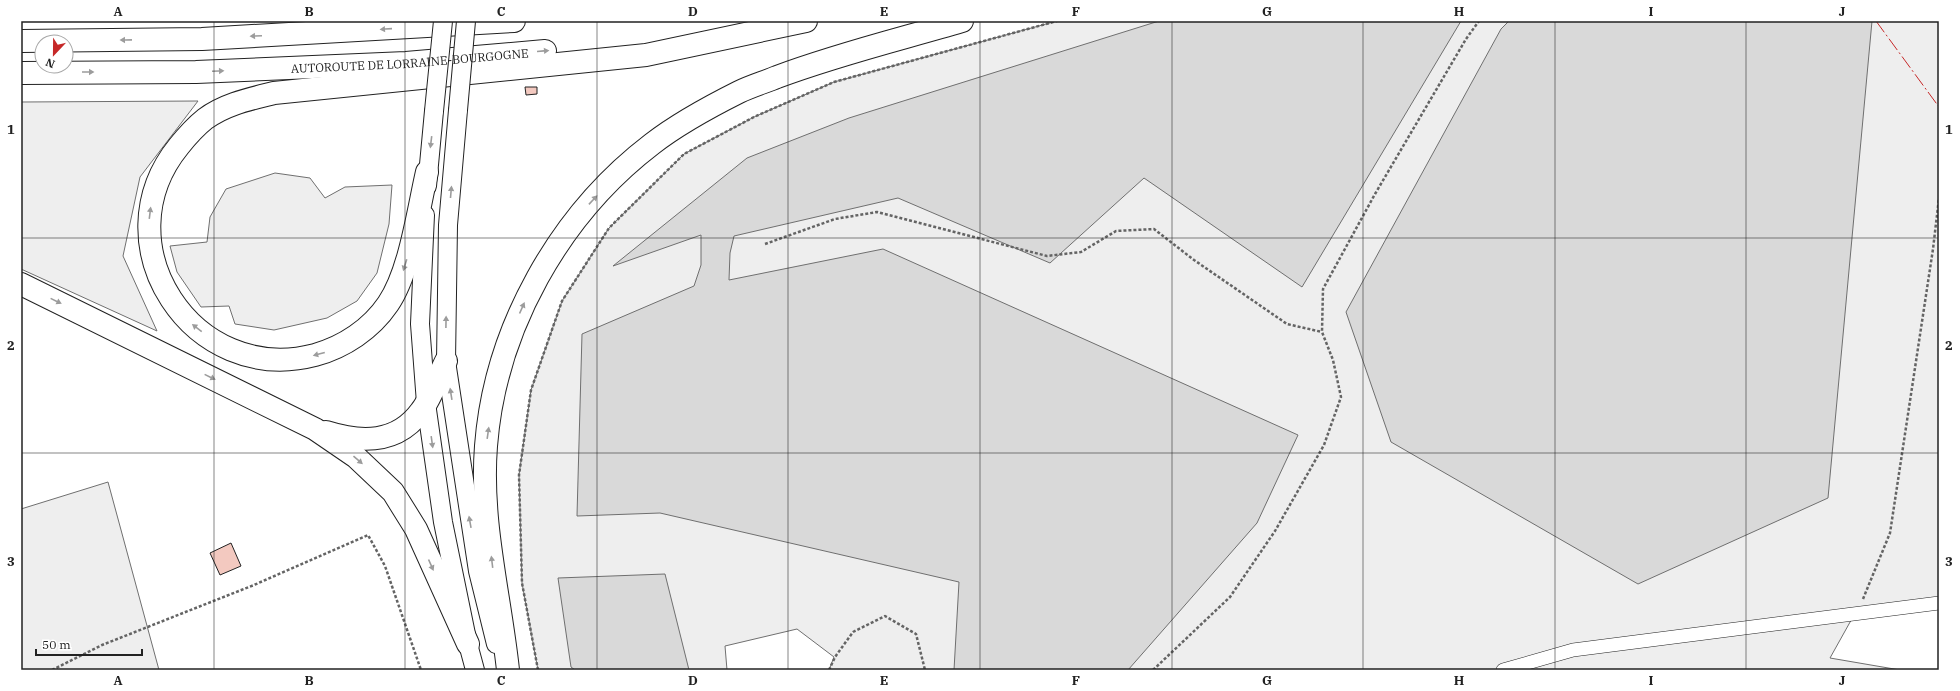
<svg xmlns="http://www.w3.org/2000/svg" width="1960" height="691" viewBox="0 0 1960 691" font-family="'IBM Plex Serif',serif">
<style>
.green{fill:#eee;stroke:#6f6f6f}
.water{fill:#d9d9d9;stroke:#6f6f6f}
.building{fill:#f3c9c0;stroke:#222}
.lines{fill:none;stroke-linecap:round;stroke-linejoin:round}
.minor-casing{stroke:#222;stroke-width:14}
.secondary-casing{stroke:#222;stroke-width:20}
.motorway-casing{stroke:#222;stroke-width:24}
.path{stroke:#646464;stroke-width:2.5;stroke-dasharray:3 2;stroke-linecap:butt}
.minor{stroke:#fff;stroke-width:13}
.secondary{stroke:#fff;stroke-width:18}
.motorway{stroke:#fff;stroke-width:22}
.secondary-bridge-casing{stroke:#222;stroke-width:20;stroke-linecap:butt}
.secondary-bridge{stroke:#fff;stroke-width:18}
.power{stroke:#c62828;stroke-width:1;stroke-dasharray:14 3 2 3;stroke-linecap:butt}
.oneway{fill:#9c9c9c}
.grid{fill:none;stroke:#222;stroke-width:1;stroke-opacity:0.55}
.labels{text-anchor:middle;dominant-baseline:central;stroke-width:3;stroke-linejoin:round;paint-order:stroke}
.street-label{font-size:12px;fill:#222;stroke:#fff}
.neatline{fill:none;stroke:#222;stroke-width:1.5}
.grid-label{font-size:13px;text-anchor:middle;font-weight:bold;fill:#222}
</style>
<rect width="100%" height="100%" fill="#fff"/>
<path class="green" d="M1057,21H1939V603L1854,615L1830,658L1900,670H829L834,657L797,629L725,646L727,670H538L522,583L519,475L531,390L562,301L609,228L684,154L754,117L834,82Z
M198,101L140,177L123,256L157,331L21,269V102Z
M275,173L310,178L325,198L345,187L392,185L389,224L377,273L357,301L327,318L274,330L235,324L229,306L201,307L177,272L170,246L207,242L210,217L226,189Z
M108,482L159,670H21V509Z"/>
<path class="water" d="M1159,21H1461L1302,287L1144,178L1050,263L898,198L734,236L730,253L729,280L883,249L1298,435L1257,523L1128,670H954L959,582L660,513L577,516L582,334L694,286L701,265V235L613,266L747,158L849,118Z
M1509,21H1872L1828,498L1638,584L1391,442L1346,312L1501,29Z
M665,574L689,670H575L571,667L558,578Z"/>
<path class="building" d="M525,87H537V94L526,95Z
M231,543L241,566L220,575L210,553Z"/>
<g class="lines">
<g class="minor-casing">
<path id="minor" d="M1503,670L1573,650L1939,603"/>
</g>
<g class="secondary-casing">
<path id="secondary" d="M458,110L448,225L446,361L478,571L496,644
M427,186L434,111
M425,215L420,324L426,403L443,522L468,644L475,670"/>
</g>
<g class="motorway-casing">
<g id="motorway">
<path d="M21,41L202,39L514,21"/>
<path id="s1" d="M21,73L196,72L406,63L545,51"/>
<path d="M427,172C418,211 410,272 388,304C371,329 344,347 315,355C193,387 99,244 179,146C187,136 195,127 205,119C225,104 250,99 274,93L646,55L806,21"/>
<path d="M21,284L315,429L356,457L393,492L416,529L468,644"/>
<path d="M326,432C361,443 397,444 421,411C432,397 438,377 446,361"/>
<path d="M508,670C500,595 480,522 486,446C495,329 559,215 652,144C679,123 709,107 739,92C751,86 765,82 777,77C838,54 901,39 962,21"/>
</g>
</g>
<path class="path" d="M765,244L835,219L877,212L1047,256L1081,252L1116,231L1154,229L1194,260L1287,324L1322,332
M1863,599L1890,533L1933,249L1939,198
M52,670L102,645L254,585L368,535L385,566L421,670
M538,670L522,583L519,475L531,390L562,301L609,228L684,154L754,117L834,82L1057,21
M829,670L835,657L853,632L885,616L916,634L925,670
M1153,670L1230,597L1275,531L1324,445L1341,397L1333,360L1322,332L1323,289L1375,194L1466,39L1479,21"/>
<use href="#minor" class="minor"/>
<use href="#secondary" class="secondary"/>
<use href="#motorway" class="motorway"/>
<g class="secondary-bridge-casing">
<path id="secondary-bridge" d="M458,110L466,21
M434,111L443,21"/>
</g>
<use href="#secondary-bridge" class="secondary-bridge"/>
<path class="power" d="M1876,21L1939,107"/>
</g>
<defs><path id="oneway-solid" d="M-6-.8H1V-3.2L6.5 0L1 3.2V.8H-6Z"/></defs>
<g class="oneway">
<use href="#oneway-solid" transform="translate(386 29) rotate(176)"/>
<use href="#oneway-solid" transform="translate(256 36) rotate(177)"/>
<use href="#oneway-solid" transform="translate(126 40) rotate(179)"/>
<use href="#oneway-solid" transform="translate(543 51) rotate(-5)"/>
<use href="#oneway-solid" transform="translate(218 71) rotate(-2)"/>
<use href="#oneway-solid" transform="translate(88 72)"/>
<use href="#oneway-solid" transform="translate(431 142) rotate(97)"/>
<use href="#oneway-solid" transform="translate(451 192) rotate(-85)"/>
<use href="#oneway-solid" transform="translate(593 200) rotate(-47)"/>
<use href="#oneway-solid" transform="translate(150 213) rotate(-83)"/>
<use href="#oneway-solid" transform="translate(405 265) rotate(107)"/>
<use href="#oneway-solid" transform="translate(56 301) rotate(26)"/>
<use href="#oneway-solid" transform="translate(522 308) rotate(-66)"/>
<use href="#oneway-solid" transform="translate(446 322) rotate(-89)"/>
<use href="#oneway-solid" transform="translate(197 328) rotate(-142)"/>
<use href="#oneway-solid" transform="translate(319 354) rotate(165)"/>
<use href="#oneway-solid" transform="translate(210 377) rotate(26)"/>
<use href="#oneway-solid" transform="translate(451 394) rotate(-99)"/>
<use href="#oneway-solid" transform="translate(488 433) rotate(-82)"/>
<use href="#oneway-solid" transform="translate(432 442) rotate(82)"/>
<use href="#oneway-solid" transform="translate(358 460) rotate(41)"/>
<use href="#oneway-solid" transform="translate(470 522) rotate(-100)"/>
<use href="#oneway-solid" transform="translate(492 562) rotate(-97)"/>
<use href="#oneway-solid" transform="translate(431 565) rotate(66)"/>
</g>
<path class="grid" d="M214,21V670M405,21V670M597,21V670M788,21V670M980,21V670M1172,21V670M1363,21V670M1555,21V670M1746,21V670M21,238H1939M21,453H1939"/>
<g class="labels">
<g class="street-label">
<text stroke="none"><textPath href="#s1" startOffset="389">AUTOROUTE DE LORRAINE-BOURGOGNE</textPath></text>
</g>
</g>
<rect width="1960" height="691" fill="none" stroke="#ffffff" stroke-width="44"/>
<g transform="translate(54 54) rotate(202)"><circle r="19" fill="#ffffff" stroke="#a7a7a7"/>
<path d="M0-3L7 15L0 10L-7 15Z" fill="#c62828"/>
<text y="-6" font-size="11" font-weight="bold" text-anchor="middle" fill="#222222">N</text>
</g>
<path d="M36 649v6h106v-6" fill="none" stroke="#222222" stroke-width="2"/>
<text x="42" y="649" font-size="12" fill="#222222" stroke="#ffffff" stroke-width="3" paint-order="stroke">50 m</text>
<rect x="22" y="22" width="1916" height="647" class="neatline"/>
<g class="grid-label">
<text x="118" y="16">A</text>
<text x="309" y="16">B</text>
<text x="501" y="16">C</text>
<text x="693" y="16">D</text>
<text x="884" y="16">E</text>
<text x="1076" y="16">F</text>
<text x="1267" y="16">G</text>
<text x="1459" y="16">H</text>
<text x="1651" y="16">I</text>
<text x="1842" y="16">J</text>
<text x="11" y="134">1</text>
<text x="1949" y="134">1</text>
<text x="11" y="350">2</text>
<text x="1949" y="350">2</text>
<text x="11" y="566">3</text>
<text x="1949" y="566">3</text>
<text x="118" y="685">A</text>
<text x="309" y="685">B</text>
<text x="501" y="685">C</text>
<text x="693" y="685">D</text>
<text x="884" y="685">E</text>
<text x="1076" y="685">F</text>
<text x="1267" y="685">G</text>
<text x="1459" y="685">H</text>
<text x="1651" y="685">I</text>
<text x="1842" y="685">J</text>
</g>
</svg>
